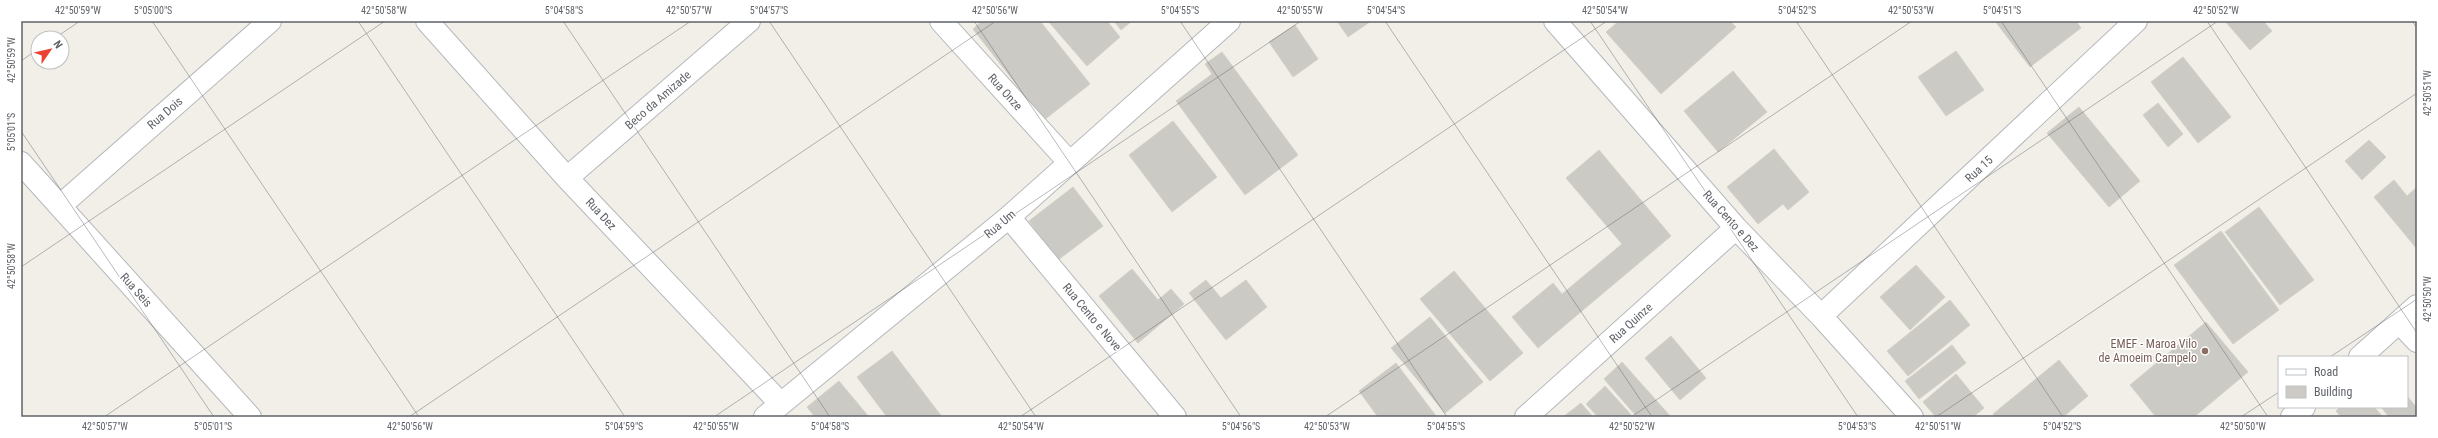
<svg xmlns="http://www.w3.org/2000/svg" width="2438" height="438" viewBox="0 0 2438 438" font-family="'Roboto Condensed',sans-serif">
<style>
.building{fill:#cccac5;stroke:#d6d1c6}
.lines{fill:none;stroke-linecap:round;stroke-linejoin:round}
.minor-casing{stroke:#b5b8bc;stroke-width:24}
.minor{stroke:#fff;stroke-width:22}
.ticks{fill:none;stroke:#5f6368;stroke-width:1;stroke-opacity:0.45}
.education-dot{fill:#8d6e63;stroke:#fff;stroke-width:1.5}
.labels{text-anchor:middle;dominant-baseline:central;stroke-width:3;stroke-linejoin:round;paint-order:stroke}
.street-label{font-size:12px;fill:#5f6368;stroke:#fff}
.education-label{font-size:12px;fill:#785e54;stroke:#fff;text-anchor:end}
.neatline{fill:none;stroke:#5f6368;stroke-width:1.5}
.ticks-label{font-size:10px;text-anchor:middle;fill:#5f6368}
</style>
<rect width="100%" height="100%" fill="#f1efe8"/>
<path class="building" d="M982,21H1040L1090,84L1044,120L973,29Z
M1048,21H1107L1120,37L1087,66Z
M1114,21H1132L1121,30Z
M1337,21H1371L1348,37Z
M1619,21H1730L1736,27L1661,94L1606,32Z
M1995,21H2076L2081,28L2030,67Z
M2225,21H2263L2272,31L2250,50Z
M1295,25L1318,59L1293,77L1269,42Z
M1956,51L1984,90L1946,116L1918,77Z
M1222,52L1298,155L1245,195L1176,101L1212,74L1205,64Z
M2183,57L2231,117L2198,143L2151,82Z
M1733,71L1767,112L1718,152L1684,111Z
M2158,103L2183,134L2168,147L2143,115Z
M2079,107L2140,181L2109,207L2047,133Z
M1173,121L1217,177L1172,212L1129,155Z
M2369,140L2386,157L2362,180L2345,161Z
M1774,149L1809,192L1788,210L1783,204L1758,224L1727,187Z
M1599,150L1671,236L1538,348L1512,317L1553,283L1562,294L1622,244L1566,178Z
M2394,180L2407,196L2417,187V249L2374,197Z
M1073,187L1103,226L1058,260L1029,221Z
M2259,207L2314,280L2280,305L2225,232Z
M2221,231L2279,310L2233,344L2174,265Z
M1916,265L1945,297L1910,330L1880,297Z
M1132,269L1158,300L1171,289L1184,304L1138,343L1099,296Z
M1454,271L1523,353L1490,381L1420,299Z
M1206,280L1221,298L1246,280L1267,307L1226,340L1189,293Z
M1950,300L1970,325L1908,376L1887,351Z
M1430,317L1483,382L1445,413L1391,348Z
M2206,322L2248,372L2194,417H2156L2130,385Z
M1671,336L1706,378L1680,400L1645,358Z
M1952,345L1966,363L1919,399L1905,381Z
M892,351L942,417H887L857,377Z
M2059,360L2088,396L2063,417H1995L1993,414Z
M1622,362L1671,417H1637L1604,379Z
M1396,363L1436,416L1435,417H1378L1359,391Z
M1956,374L1984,408L1973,417H1936L1923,402Z
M839,381L869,417H815L807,407Z
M1605,386L1633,417H1598L1586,404Z
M2407,396L2417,408V417H2389L2381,407H2407Z
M1581,403L1593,417H1563Z
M2340,407H2374L2383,417H2341L2336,411Z"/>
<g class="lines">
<g class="minor-casing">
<path id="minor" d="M427,21L567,178L780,403
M941,21L1069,162
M1555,21L1736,228L1821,316L1912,417
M21,163L250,417
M567,178L749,21
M60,206L270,21
M1009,217L1175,417
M1821,316L2136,21
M2399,322L2417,341
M2360,357L2417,306
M765,417L1009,217L1229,21
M1526,417L1736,228
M2292,417L2304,407"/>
</g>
<use href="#minor" class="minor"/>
</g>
<path class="ticks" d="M152,21L419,417M358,21L625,417M563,21L830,417M769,21L1036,417M974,21L1241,417M1180,21L1447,417M1385,21L1652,417M1590,21L1858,417M1796,21L2063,417M2001,21L2268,417M2207,21L2417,333M2412,21L2417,28M55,38L80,21M21,61L38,49M21,131L214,417M21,267L385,21M2330,357L2417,299M104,417L691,21M409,417L996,21M714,417L1301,21M1020,417L1607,21M1325,417L1912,21M1631,417L2218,21M1936,417L2417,93M2241,417L2279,392"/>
<circle class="education-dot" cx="2205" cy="351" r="4"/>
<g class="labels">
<g class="street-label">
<text transform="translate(1005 92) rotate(48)">Rua Onze</text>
<text transform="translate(658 100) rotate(-41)">Beco da Amizade</text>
<text transform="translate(165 113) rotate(-41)">Rua Dois</text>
<text transform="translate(1979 169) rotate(-43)">Rua 15</text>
<text transform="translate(601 214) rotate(47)">Rua Dez</text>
<text transform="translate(1731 221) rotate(48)">Rua Cento e Dez</text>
<text transform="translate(1000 224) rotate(-40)">Rua Um</text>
<text transform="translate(136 290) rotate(48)">Rua Seis</text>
<text transform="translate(1092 317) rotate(50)">Rua Cento e Nove</text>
<text transform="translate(1631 323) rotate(-42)">Rua Quinze</text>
</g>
<g class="education-label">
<text x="2197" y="344">EMEF - Maroa Vilo<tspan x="2197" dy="14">de Amoeim Campelo</tspan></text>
</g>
</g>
<rect width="2438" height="438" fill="none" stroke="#ffffff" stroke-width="44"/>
<rect x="2278" y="356" width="130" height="52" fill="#ffffff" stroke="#bfc1c3"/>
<rect x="2286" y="369" width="20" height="6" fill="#ffffff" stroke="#bfc1c3"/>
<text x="2314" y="376" font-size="12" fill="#5f6368">Road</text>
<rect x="2286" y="386" width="20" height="12" fill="#cccac5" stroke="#bfc1c3"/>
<text x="2314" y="396" font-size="12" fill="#5f6368">Building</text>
<g transform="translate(50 50) rotate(56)"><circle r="19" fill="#ffffff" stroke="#bfc1c3"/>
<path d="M0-3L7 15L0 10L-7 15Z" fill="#ea4335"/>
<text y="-6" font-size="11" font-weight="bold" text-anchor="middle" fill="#5f6368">N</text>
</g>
<rect x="22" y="22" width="2394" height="394" class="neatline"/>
<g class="ticks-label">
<text x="78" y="14">42°50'59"W</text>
<text x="153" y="14">5°05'00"S</text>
<text x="384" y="14">42°50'58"W</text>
<text x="564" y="14">5°04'58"S</text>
<text x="689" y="14">42°50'57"W</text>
<text x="769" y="14">5°04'57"S</text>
<text x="995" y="14">42°50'56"W</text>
<text x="1180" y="14">5°04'55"S</text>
<text x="1300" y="14">42°50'55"W</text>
<text x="1386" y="14">5°04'54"S</text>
<text x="1605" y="14">42°50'54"W</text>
<text x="1797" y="14">5°04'52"S</text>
<text x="1911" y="14">42°50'53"W</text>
<text x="2002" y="14">5°04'51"S</text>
<text x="2216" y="14">42°50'52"W</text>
<text transform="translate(11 60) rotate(-90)" y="4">42°50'59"W</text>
<text transform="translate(2427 93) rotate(-90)" y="4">42°50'51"W</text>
<text transform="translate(11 132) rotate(-90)" y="4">5°05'01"S</text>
<text transform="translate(11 266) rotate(-90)" y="4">42°50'58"W</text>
<text transform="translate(2427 299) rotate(-90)" y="4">42°50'50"W</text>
<text x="105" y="430">42°50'57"W</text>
<text x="213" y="430">5°05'01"S</text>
<text x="410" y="430">42°50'56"W</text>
<text x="624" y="430">5°04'59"S</text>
<text x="716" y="430">42°50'55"W</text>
<text x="830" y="430">5°04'58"S</text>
<text x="1021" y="430">42°50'54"W</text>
<text x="1241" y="430">5°04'56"S</text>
<text x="1327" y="430">42°50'53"W</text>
<text x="1446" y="430">5°04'55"S</text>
<text x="1632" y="430">42°50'52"W</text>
<text x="1857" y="430">5°04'53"S</text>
<text x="1938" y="430">42°50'51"W</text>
<text x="2062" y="430">5°04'52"S</text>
<text x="2243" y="430">42°50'50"W</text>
</g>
</svg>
